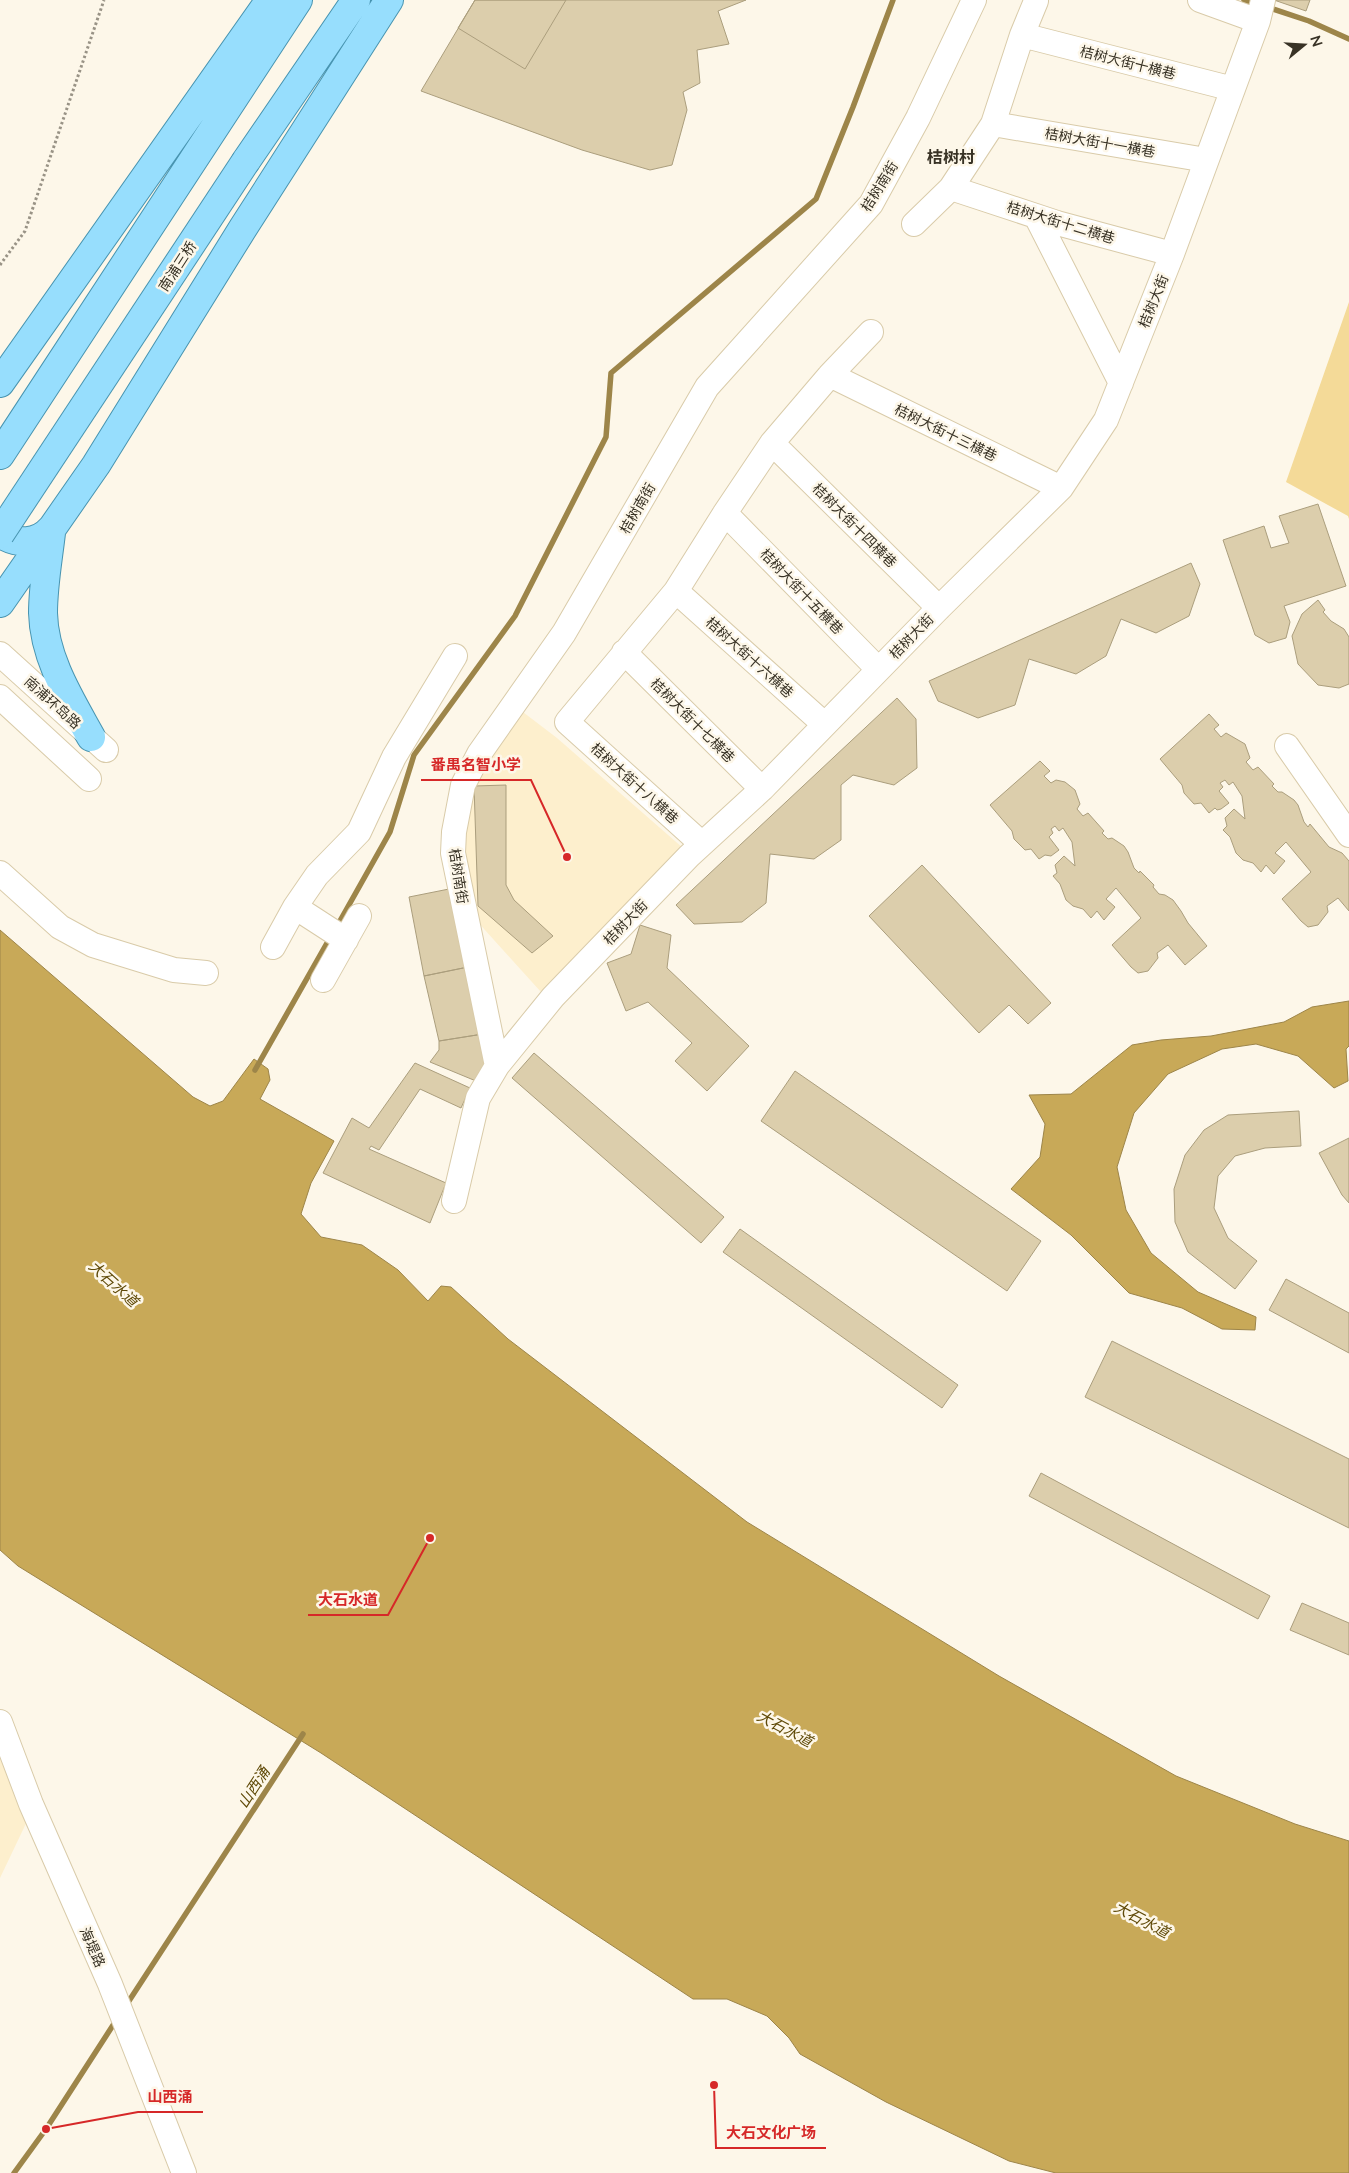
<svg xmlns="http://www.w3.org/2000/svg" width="1349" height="2173" viewBox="0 0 1349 2173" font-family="Lato,'Noto Sans SC',sans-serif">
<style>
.built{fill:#fdefcd}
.green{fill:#f4da98}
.water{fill:#c8a958;stroke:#9d8549}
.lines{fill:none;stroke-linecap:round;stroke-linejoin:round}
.stream{stroke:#9d8549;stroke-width:5.5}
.building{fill:#dcceac;stroke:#ab9e7d}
.minor-casing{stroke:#d9cba9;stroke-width:26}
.major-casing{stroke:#4894b0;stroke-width:30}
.path{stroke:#999386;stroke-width:3;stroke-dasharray:2.5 2.5;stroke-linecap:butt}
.minor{stroke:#fff;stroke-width:24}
.major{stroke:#97defd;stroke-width:28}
.major-bridge-casing{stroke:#4894b0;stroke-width:30;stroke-linecap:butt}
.major-bridge{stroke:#97defd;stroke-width:28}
.labels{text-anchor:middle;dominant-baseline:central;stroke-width:5;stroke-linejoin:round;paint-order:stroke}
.street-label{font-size:14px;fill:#383225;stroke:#fdf7e9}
.water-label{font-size:15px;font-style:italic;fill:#604a08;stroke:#fdf7e9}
.quarter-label{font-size:16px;font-weight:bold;fill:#383225;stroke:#fdf7e9}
.leader{fill:none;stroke:#d62828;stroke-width:2}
.callout-dot{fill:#d62828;stroke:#fdf7e9;stroke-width:2}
.callout-label{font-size:15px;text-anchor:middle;font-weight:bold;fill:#d62828;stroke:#fdf7e9;stroke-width:5;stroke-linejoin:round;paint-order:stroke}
</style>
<rect width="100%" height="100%" fill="#fdf7e9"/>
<path class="built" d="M519,709L557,738L683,848L541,992L475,919L464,882V800Z
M0,1739L31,1813L0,1878Z"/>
<path class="green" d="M1349,302V519L1348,516L1286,482Z"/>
<path class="water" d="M0,930L193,1097L210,1106L223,1101L254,1059L268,1069L270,1080L260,1099L334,1141L311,1183L301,1214L321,1237L362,1245L398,1270L428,1301L441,1286L451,1287L508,1339L747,1522L999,1676L1176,1776L1295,1824L1349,1841V2173H1056L1009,2161L886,2102L800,2054L789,2038L767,2016L727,1999H693L321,1753L18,1566L0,1550Z
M1349,1001V1046L1346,1049L1348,1081L1334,1088L1298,1056L1256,1044L1222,1049L1168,1074L1134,1113L1117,1167L1126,1210L1151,1253L1198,1292L1256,1317L1255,1330L1222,1329L1182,1308L1129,1293L1071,1235L1011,1189L1040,1157L1045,1124L1029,1095L1071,1094L1132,1045L1161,1040L1211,1036L1284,1022L1312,1007Z"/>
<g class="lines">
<path class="stream" d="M1244,0L1256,4
M1267,7L1309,21L1349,39
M336,928L390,832L414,755L515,616L606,437L611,373L816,199L853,107L893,0
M255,1070L331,936
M125,2007L303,1734
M14,2173L46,2129L117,2019"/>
</g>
<path class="building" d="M475,0H746L718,11L729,44L697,50L700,83L683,92L687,110L672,165L650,170L582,150L421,91Z
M475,0H566L525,69L458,28Z
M1274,0H1310L1306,11Z
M1318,504L1346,586L1284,606L1290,622L1286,638L1269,643L1255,635L1223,540L1264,526L1271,548L1289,543L1279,516Z
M1191,563L1200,584L1189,616L1156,633L1121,619L1106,656L1076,674L1029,659L1015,705L978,718L938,701L929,681Z
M1318,600L1325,610L1323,612L1331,621L1344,629L1349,637V684L1339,688L1318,685L1298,664L1292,636L1302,614Z
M897,698L916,719L917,768L894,785L853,775L841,785V840L814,859L770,854L766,903L742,922L694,924L676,905Z
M1209,714L1219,725L1214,729L1221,737L1226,733L1245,744L1250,758L1246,762L1253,770L1258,767L1274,784L1272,786L1278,792H1282L1294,800L1298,805L1304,822L1308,827L1310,824L1329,847L1342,853L1349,861V911L1338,898L1327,906L1328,912L1318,925L1308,927L1301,921L1282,899L1311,872L1286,842L1275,853L1285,861L1274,874L1266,865L1261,872L1253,863L1243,860L1236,853L1230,837L1223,830L1227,826L1225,818L1234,809L1245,819L1242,796L1233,782L1229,785L1225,780L1220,783L1223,787L1219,791L1229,803L1221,809L1217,810L1215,808L1209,813L1201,803L1194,804L1184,793L1182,785L1160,759Z
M1040,761L1050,771L1044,776L1051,783L1056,780L1065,782L1075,790L1080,804L1077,809L1083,816L1088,813L1104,831L1102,833L1108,839L1112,838L1124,846L1128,852L1134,868L1139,873L1140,871L1154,885L1153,887L1159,894L1165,895L1173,900L1181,911L1188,923L1207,946L1185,965L1168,945L1157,953L1158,958L1148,971L1138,973L1131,967L1112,945L1141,918L1116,888L1106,899L1115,907L1104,920L1097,911L1091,918L1083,909L1073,906L1066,900L1060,884L1053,876L1057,873L1055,865L1064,856L1075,866L1072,842L1063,828L1059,831L1055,826L1051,829L1053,833L1049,837L1059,850L1051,856L1045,855L1039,859L1031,849L1025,850L1014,839L1012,831L990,805Z
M506,785V885L514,900L553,936L532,953L478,906L474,786Z
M922,865L1051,1003L1028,1024L1009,1005L979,1033L869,916Z
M454,888L468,967L424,976L409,897Z
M640,925L671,935L667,968L749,1046L707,1091L675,1061L692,1043L648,1002L626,1011L607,963L631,954Z
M468,967L483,1034L439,1041L424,976Z
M483,1034L489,1066L476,1081L430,1062L439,1050V1041Z
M534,1053L724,1217L701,1243L512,1078Z
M415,1063L470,1088L461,1108L420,1089L379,1150L371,1146L369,1149L446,1183L430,1223L323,1173L352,1118L369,1128Z
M795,1071L1041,1241L1007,1291L761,1121Z
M1299,1111L1301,1146L1265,1148L1235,1156L1218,1176L1214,1208L1228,1238L1257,1261L1235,1289L1188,1252L1175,1222L1174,1189L1185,1155L1204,1130L1228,1115Z
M1349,1138V1203L1342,1195L1319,1153Z
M740,1229L958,1385L942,1408L723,1252Z
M1286,1279L1349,1313V1353L1269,1310Z
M1112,1341L1349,1459V1528L1085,1397Z
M1041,1473L1270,1596L1258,1619L1029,1496Z
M1302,1603L1349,1623V1655L1290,1630Z"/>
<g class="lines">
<g class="minor-casing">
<path id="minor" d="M1200,0L1258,21
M1022,35L1233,89
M993,124L1206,160
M951,188L1057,223L1172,254
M1036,216L1121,383
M914,224L951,188L993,124L1022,35L1036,1
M830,375L1061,488
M772,443L939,608
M725,513L878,669
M676,591L824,724
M624,652L762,789
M0,654L106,750
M0,697L89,779
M1287,746L1349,835
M702,844L567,722L676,591L725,513L772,443L830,375L871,332
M0,873L60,927L93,945L174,970L206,973
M295,907L346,940
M273,947L295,907L317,875L359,832L394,757L455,656
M323,980L359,916
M497,1066L453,853L454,832L463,785L479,754L564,633L707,387L871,204L918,118L974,0
M454,1201L478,1098L497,1066L553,997L689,856L762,789L939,608L1061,488L1106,420L1172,254L1258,21L1263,0
M0,1722L31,1804L110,1984L184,2173"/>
</g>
<g class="major-casing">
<path id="major" d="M246,161L356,0
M0,383L270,0
M0,455L298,0
M0,533C16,545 38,544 51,529
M51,533C48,559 43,586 43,613C44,658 70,699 91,737
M0,603L96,465L243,228L389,0"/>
</g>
<path class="path" d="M0,265L25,231L104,0"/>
<use href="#minor" class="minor"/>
<use href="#major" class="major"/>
<g class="major-bridge-casing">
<path id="major-bridge" d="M0,534L246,161"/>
</g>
<use href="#major-bridge" class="major-bridge"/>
</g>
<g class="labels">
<g class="street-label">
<text transform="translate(1128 62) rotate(14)">桔树大街十横巷</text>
<text transform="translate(1100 142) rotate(10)">桔树大街十一横巷</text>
<text transform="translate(879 186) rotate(-58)">桔树南街</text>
<text transform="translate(1061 222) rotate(17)">桔树大街十二横巷</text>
<text transform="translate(177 266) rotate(-57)">南浦三桥</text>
<text transform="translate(1153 301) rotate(-68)">桔树大街</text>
<text transform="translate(946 432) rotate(26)">桔树大街十三横巷</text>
<text transform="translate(637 508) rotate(-60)">桔树南街</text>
<text transform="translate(855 525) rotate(45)">桔树大街十四横巷</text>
<text transform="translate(802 591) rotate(46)">桔树大街十五横巷</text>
<text transform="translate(911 636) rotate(-46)">桔树大街</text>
<text transform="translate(750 657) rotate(42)">桔树大街十六横巷</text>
<text transform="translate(53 702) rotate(42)">南浦环岛路</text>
<text transform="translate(693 720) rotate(45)">桔树大街十七横巷</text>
<text transform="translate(635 783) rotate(42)">桔树大街十八横巷</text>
<text transform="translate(459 876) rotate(81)">桔树南街</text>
<text transform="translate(625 922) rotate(-46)">桔树大街</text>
<text transform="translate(93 1947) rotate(66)">海堤路</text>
</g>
<g class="water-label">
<text transform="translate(114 1283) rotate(42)">大石水道</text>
<text transform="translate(785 1728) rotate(28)">大石水道</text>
<text transform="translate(253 1787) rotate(-57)">山西涌</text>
<text transform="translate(1142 1919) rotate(28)">大石水道</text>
</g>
<g class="quarter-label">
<text x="951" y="156">桔树村</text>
</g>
</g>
<path class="leader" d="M567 857L531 780H421M430 1538L388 1615H308M46 2129L138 2112H203M714 2085L716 2148H826"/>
<g class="callout-dot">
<circle cx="567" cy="857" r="5"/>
<circle cx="430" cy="1538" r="5"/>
<circle cx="46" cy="2129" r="5"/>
<circle cx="714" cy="2085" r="5"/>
</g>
<g class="callout-label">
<text x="476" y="770">番禺名智小学</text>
<text x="348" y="1605">大石水道</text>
<text x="170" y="2102">山西涌</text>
<text x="771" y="2138">大石文化广场</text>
</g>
<g transform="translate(1304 45) rotate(72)" stroke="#fdf7e9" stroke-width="4" paint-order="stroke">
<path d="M0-4L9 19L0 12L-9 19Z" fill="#383225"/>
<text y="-8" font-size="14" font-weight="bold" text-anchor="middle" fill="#383225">N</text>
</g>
</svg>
